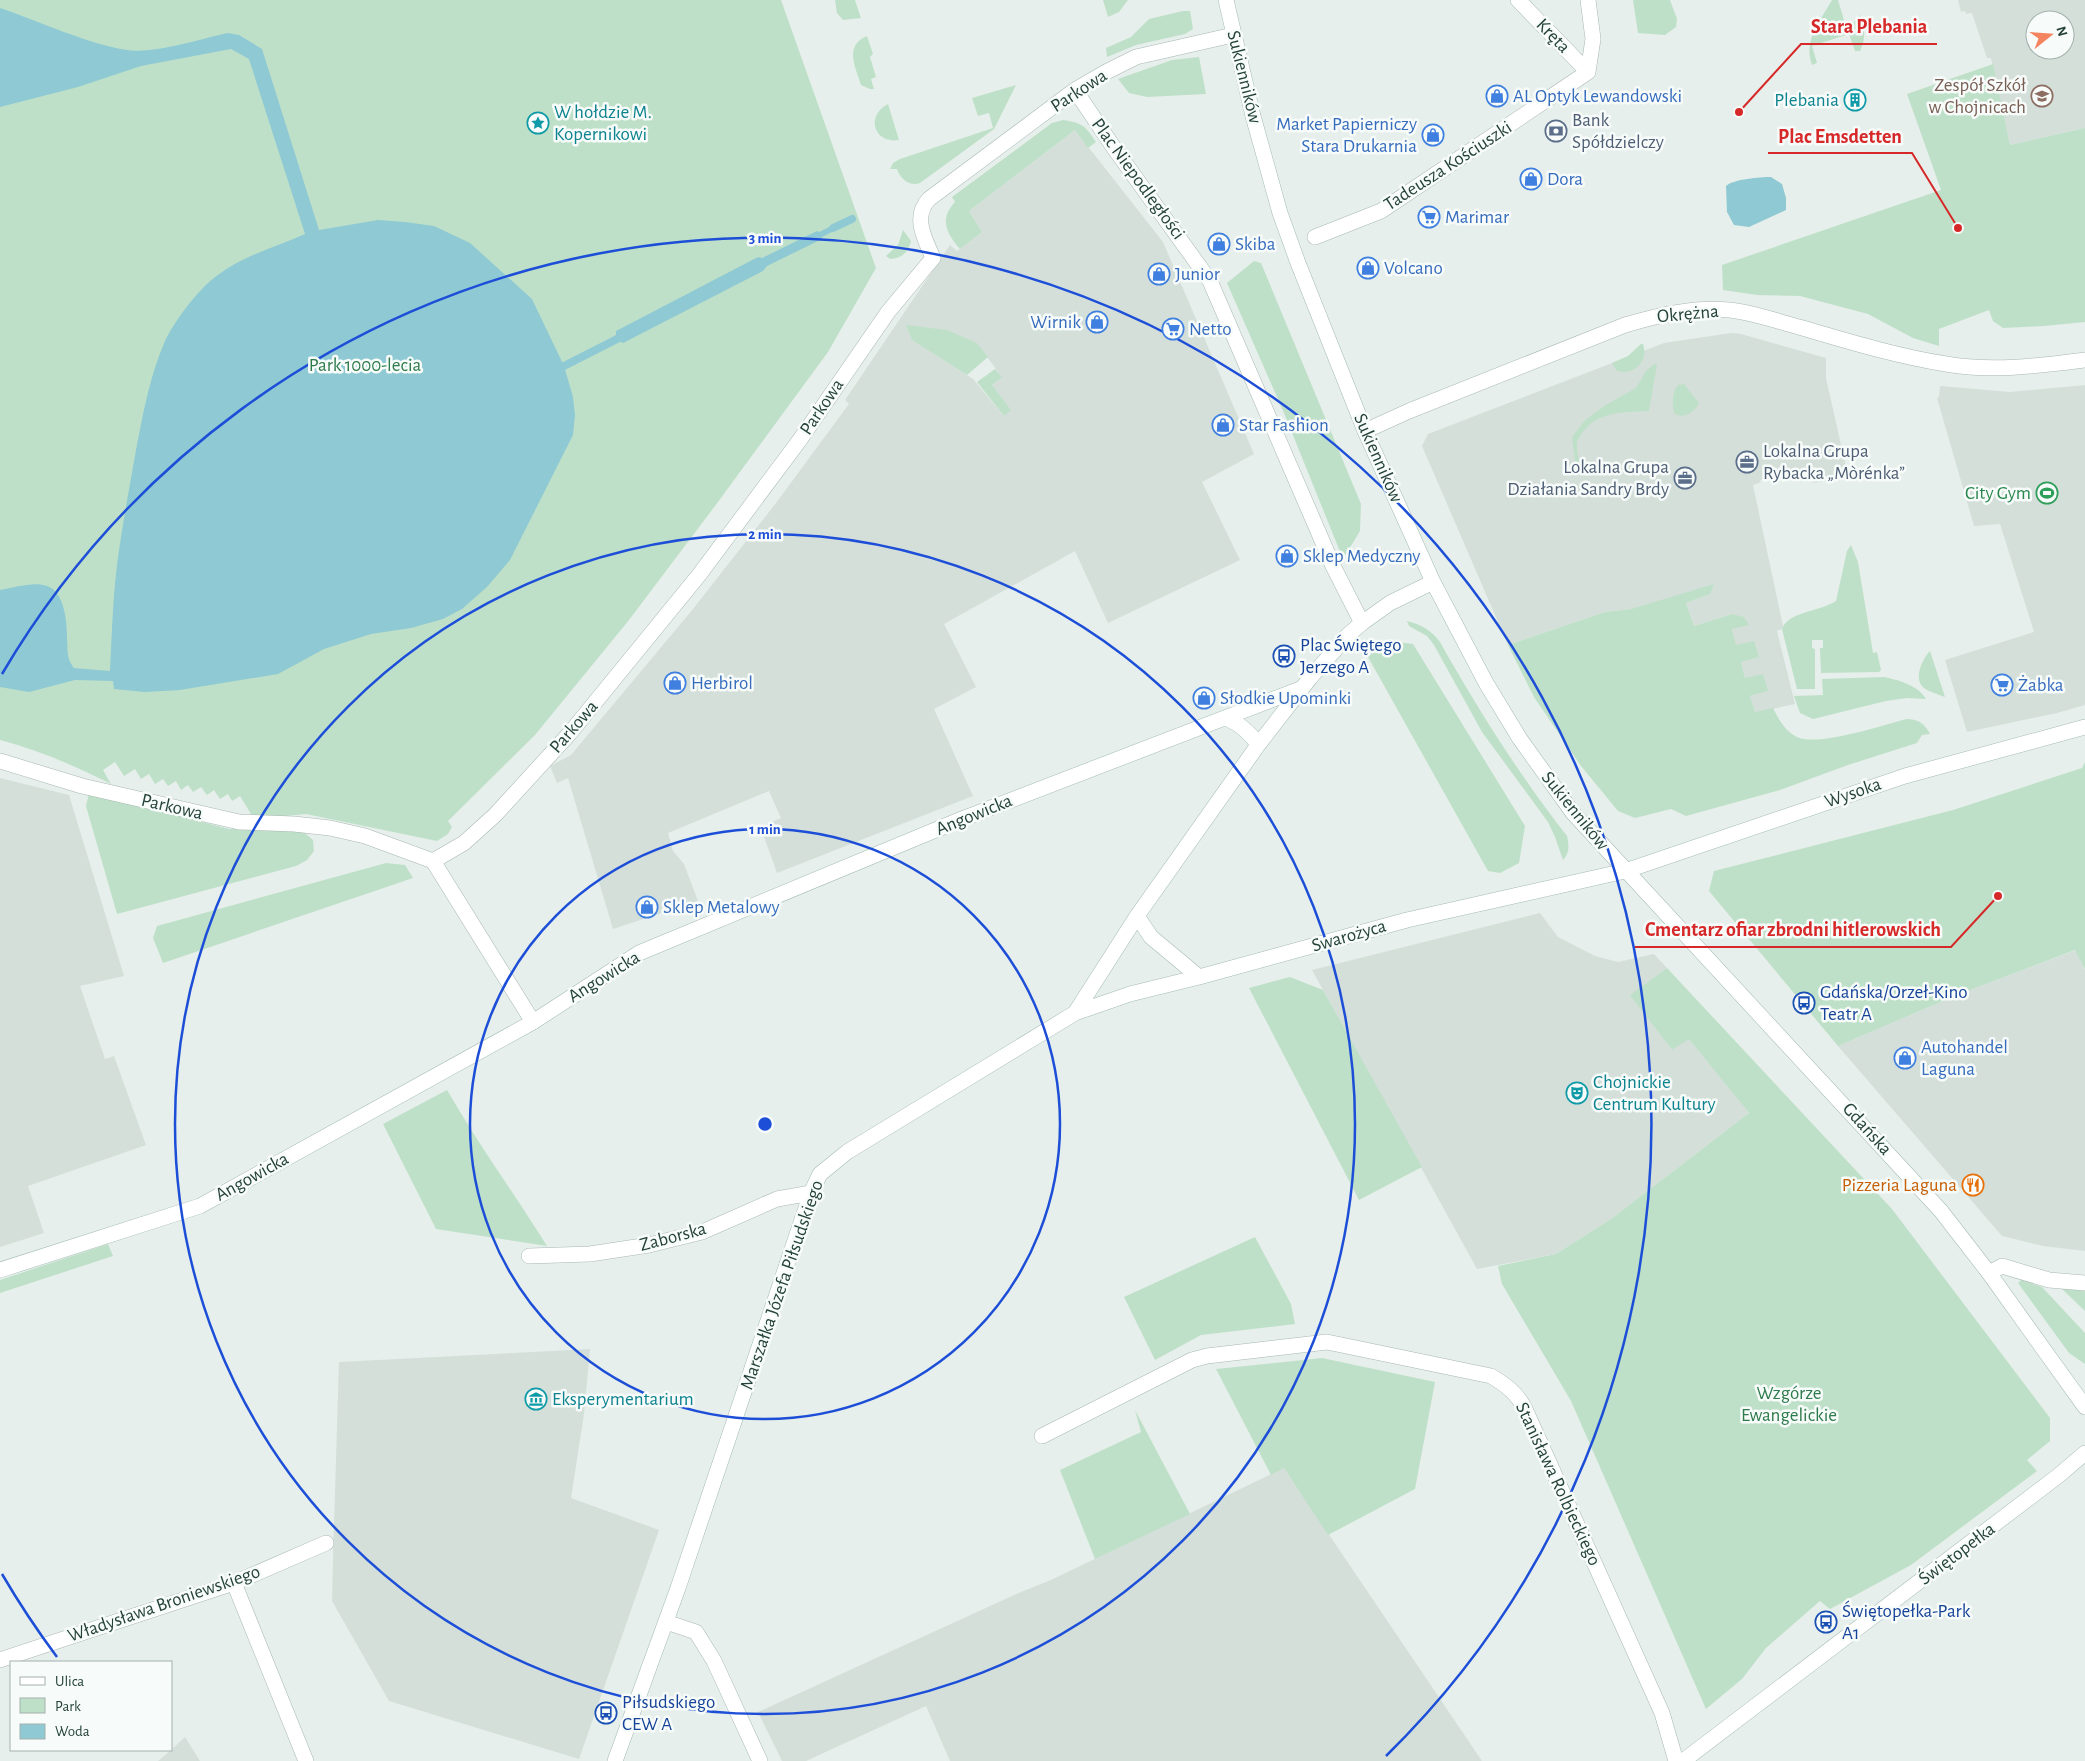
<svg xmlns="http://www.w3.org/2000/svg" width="2085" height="1761" viewBox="0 0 2085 1761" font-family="'Alegreya Sans',sans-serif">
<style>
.built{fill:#d4dfda;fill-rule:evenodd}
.green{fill:#bfe0c8}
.water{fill:#8ec9d4}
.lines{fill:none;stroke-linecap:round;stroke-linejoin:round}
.stream{stroke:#8ec9d4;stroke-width:8}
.street-casing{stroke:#a8b8b2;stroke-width:16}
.secondary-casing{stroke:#a4bbb3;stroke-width:16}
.street{stroke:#fff;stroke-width:15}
.secondary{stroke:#fff;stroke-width:15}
.ring{fill:none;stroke:#1d4ed8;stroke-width:2.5}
.labels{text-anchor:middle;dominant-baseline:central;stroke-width:5;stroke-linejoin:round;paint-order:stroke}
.street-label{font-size:19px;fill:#24423a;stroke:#f7fbf9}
.education-label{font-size:19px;fill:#785e54;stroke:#f7fbf9;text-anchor:end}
.shop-label{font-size:19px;fill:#366cbe;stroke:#f7fbf9;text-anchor:start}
.culture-label{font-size:19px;fill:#0d838f;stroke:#f7fbf9;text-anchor:start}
.service-label{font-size:19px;fill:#4e5e75;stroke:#f7fbf9;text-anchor:start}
.park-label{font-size:19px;fill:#2d7a4b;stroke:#f7fbf9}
.leisure-label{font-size:19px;fill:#27864d;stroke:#f7fbf9;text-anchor:end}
.transit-label{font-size:19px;fill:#164399;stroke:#f7fbf9;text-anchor:start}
.food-label{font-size:19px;fill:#c56008;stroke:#f7fbf9;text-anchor:end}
.centre{fill:#1d4ed8;stroke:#f7fbf9;stroke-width:2.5}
.ring-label{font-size:15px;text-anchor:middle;font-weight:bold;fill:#1d4ed8;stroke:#f7fbf9;stroke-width:5;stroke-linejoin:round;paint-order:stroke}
.leader{fill:none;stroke:#d62828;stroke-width:2}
.callout-dot{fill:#d62828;stroke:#f7fbf9;stroke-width:2}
.callout-label{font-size:20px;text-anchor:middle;font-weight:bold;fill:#d62828;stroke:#f7fbf9;stroke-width:5;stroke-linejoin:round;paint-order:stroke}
</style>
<rect width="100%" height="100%" fill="#e6efeb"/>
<path class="built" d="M1958,0H2085V128L2010,145L1991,58H1987L1972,13L1966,14L1965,11L1961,12ZM2035,20H2065V50H2035Z
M1075,130L1163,242L1254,454L1202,482L1240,560L1108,623L1075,551L944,624L976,687L934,709L973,796L777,873L763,834L765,825L781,818L769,791L668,833L673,851L684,864L698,901L613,929L568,778L557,783L550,766L571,755L693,609L776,503L849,404L845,400L950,245L957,251L982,232L969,211ZM913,340L977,343L1001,376L992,384L1004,416L973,379Z
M1731,333L1741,334L1826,358V378L1848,476L1814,483L1812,482L1809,471L1760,480L1761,482L1753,485L1783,626L1782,629L1777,631L1795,704L1755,713L1750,696L1767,691L1745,678L1741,662L1758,657L1736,646L1732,629V614L1694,626L1686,603L1710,594L1631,609L1605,612L1508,645L1422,446L1428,434L1664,343Z
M2085,385V705L2057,713L1967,732L1945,660L2034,632L2000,524L1974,526L1937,398L1939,397L1940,386L2010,392Z
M0,778L69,795L124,976L80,986L105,1059L114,1056L146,1145L28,1186L44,1233L0,1247Z
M1540,913L1558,937L1595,956L1618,962L1654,954L1667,968L1631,995L1672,1050L1689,1038L1749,1113L1611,1219L1556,1254L1477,1269L1312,970Z
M2076,950L2085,970V1251L2043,1246L2002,1236L1838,1046L1957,995Z
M590,1349L584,1414L571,1498L659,1530L579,1759L389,1701L332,1601L333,1558L339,1362Z
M1284,1468L1482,1761H950L926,1706L806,1761H782L758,1712L1021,1592L1051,1580Z
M185,1737L200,1761H158L171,1750Z"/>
<path class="green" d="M0,0H781L876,268L828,352L715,506L629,620L535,735L448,821L452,827L448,834L437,841L306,814L254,819L240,796L232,801L228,794L220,799L214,790L207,795L201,787L193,792L188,785L181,790L176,781L168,786L163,779L155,784L149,774L141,779L135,769L124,776L115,762L103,770L111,784C75,766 39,750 0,740Z
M835,0H855L861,18L843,20L837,13Z
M1103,0H1128L1119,12L1108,17Z
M1633,0H1670L1677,19L1676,27L1665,35L1638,33Z
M1832,0H1838L1847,30L1860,15C1865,29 1866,38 1860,51H1855L1849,34L1812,46L1817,63L1812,65C1803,41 1820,21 1832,0Z
M1183,11H1190L1193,29L1185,34L1136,45L1107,57L1106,48L1131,37L1149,19Z
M867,36L873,54L870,57L876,77L871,79L874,89H870L861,85C855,66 844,46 867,36Z
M1199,57L1206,94L1147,97L1129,93L1118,79L1172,60Z
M1993,64L2010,145L2085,128V322L2044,326L2003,328L1993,321L1989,310L1939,329V346L1913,338L1868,314L1800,296L1757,295L1723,290L1722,265L1941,190L1907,94Z
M1016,85L994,129L920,183C910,187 900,179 897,169H890L893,163L900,159L993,128L989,113L978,116L972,98Z
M888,104L899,140C874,144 865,116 888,104Z
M1063,120C1082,123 1085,125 1096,142L1088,148L1075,130L969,211L982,232L960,249C946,233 939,219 955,202L952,197L1052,123Z
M903,230L911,241C908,253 902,258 890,259L886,256L898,245Z
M1254,261L1261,263L1361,504L1360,531L1343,559L1284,413L1227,283Z
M906,325L947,330L977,343L988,357L967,375L912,340Z
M1641,344H1643C1649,361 1634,376 1617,371L1612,363L1628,356Z
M1654,364H1657L1649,411C1624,413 1599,410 1582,433C1580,437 1577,440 1577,443C1576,456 1582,469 1586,481L1575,461L1572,437L1584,421L1604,406L1636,388L1646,371Z
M995,369L1002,377L992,385L1011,410L1004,416L977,382Z
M1684,384L1699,403C1695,412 1683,420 1674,413C1672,404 1672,392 1678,385Z
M1851,545L1858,562L1873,653L1877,652L1881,670L1879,672L1821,673L1820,648H1823V640H1812V648L1815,649V689H1797L1782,629C1789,611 1819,612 1836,601L1847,551Z
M1714,584L1710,594L1686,603L1694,626L1732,614L1744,617L1749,625L1732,629L1736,645L1754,641L1759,657L1741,662L1745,678L1763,674L1768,691L1750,696L1755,712L1773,708C1779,720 1785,731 1797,737C1819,747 1882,725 1907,719C1918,719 1925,724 1930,734L1922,735L1917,743L1848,765L1780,790L1686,816L1671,809L1635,818L1618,811L1581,766L1534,697L1508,645L1605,612L1631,609Z
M1407,621C1422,625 1431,630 1440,642C1479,711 1518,773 1567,836C1569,845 1570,853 1563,860L1555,837L1548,822L1482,732L1434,645L1427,636L1409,626Z
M1389,641L1413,644L1525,826L1519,863L1500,873L1488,871L1368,657L1377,648Z
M1930,651L1945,697C1938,694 1928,692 1923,687C1913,678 1923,658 1930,651Z
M1884,677C1898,680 1918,685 1926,699L1907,698L1886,701L1813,719L1800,713L1794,696L1823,695L1822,679Z
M2085,762V969L2075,950L1957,995L1838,1046L1709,891L1714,871L1953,810L2082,768Z
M89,793L229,829L301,830L313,840L314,851L307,860L296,866L117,914L86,806Z
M386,863L405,865L413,878L163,963L153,938L157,926Z
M1667,968L1892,1209L2050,1418V1441L2027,1460L2037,1471L1911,1565L1830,1609L1820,1601L1766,1648L1742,1679L1706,1709L1571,1401L1502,1284L1498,1266L1556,1254L1611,1219L1749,1113L1689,1039L1672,1050L1630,995Z
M1290,977L1323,990L1422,1167L1359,1200L1249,988Z
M447,1090C478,1144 514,1193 547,1246L436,1229L383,1124Z
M1255,1237L1291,1304L1295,1324L1201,1335L1155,1360L1124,1297Z
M108,1244L113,1256L0,1293V1280Z
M2021,1280L2042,1287L2085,1333V1364L2069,1353L2018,1283Z
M2063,1288L2085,1291V1311L2062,1289Z
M1322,1358L1435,1382L1415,1489L1328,1535L1284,1468L1271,1475L1216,1369Z
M1135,1410L1190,1514L1095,1559L1060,1470L1141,1432Z"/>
<path class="water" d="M0,8C39,21 87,44 127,50C154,54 200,39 228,33L239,35L262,49L319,230L378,220L405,222L434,226L470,243L532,299L564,366L573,397L575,415L573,435L510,560L487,587L462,609L443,619L411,628L371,634L324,649L278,674L180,690L145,692L114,689L113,681L75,680L29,692L0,687V590C13,588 34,581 47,586C65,592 67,623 67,638C68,650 66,658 74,668L110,671C112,631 113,590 119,550C124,517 130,483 136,450C143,413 150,375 165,341C174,322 193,297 208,283C237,257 271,249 305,234L249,59L231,49L141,66L78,87L0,107Z
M1771,177L1782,184L1786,198V210L1749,227L1734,225L1727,212L1726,186C1734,179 1760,177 1771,177Z
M840,222L842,227L822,237V239L767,266L763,271L623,343L618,340L614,342L612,338L616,335V331L758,257L762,258L817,231L819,232Z"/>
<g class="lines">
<path class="stream" d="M833,228L852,219
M564,366L623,336"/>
<g class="street-casing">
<path id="street" d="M1518,0L1588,72
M1075,90L1114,148L1210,281L1333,566L1362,623
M1315,237L1381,211L1588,72L1593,39L1588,0
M1365,431L1409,411L1625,325C1659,315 1693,307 1729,310C1752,312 1776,321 1799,327C1847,341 1896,356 1946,364C1992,372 2038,366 2085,360
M0,761L82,786L239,822L294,824L330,828L365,836L433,861L533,1022
M433,861L464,843L495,815L570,733L699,575L799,441L888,312L933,258C925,239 912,217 929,199L1075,90L1106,72L1136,57L1233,35
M529,1256L590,1254L649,1245L702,1232L777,1199L811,1193
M1989,1273L2002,1266L2049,1280L2085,1283
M1042,1436L1192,1360L1207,1356L1327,1342L1491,1376C1506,1385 1517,1393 1525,1409L1662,1713L1676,1761
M234,1583L306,1761
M666,1622L696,1632L714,1661L760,1761
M0,1660L234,1583L326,1543"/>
</g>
<g class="secondary-casing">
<path id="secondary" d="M1226,0L1253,116L1280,213L1298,263L1365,431L1433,582L1486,683L1520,739L1573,813L1941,1211L1989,1273L2085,1407
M1226,718C1240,724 1250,732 1258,745
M1137,916L1151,937L1199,977
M1075,1013L1130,994L1199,977L1407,920L1625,871L1905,776L2085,727
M0,1270L200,1206L533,1022L639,953L962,819L1300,689
M615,1761L678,1588L811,1193L820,1174L847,1152L1075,1013L1137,916L1258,745L1310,678L1348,635L1362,623L1390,603L1433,582
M1683,1761L2058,1476L2085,1453"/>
</g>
<use href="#street" class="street"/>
<use href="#secondary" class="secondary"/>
</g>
<g class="ring">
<circle cx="765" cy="1124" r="295"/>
<circle cx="765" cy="1124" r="590"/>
<path d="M57 1657A886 886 0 0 1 2 1574M2 674A886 886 0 1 1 1386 1756"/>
</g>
<defs>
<g id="shop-ring" transform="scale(1.125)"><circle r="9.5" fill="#f7fbf9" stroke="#3f7fe0" stroke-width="1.5"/><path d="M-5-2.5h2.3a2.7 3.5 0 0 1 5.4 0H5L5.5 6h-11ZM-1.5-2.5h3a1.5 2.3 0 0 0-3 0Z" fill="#3f7fe0"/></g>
<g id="school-ring" transform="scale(1.125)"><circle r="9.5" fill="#f7fbf9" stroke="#8d6e63" stroke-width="1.5"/><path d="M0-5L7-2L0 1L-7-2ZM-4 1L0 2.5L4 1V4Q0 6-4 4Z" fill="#8d6e63"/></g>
<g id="building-ring" transform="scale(1.125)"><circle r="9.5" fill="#f7fbf9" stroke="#0f9aa8" stroke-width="1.5"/><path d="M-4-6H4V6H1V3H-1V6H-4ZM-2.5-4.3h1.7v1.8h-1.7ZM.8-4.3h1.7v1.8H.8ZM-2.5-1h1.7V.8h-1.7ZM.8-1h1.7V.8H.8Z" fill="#0f9aa8"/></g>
<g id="sight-ring" transform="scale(1.125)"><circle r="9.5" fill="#f7fbf9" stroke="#0f9aa8" stroke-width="1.5"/><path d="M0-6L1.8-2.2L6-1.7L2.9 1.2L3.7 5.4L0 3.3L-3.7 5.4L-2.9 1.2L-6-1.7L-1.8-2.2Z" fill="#0f9aa8"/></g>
<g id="bank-ring" transform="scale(1.125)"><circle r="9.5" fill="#f7fbf9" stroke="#5c6f8a" stroke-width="1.5"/><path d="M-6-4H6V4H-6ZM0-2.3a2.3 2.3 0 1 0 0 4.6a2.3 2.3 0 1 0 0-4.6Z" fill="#5c6f8a"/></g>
<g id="supermarket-ring" transform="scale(1.125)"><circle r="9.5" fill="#f7fbf9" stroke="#3f7fe0" stroke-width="1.5"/><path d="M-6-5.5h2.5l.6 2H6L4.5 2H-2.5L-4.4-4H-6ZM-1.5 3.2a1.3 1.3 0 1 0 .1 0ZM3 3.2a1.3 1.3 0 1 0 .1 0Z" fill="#3f7fe0"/></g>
<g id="office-ring" transform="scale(1.125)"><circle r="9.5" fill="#f7fbf9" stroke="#5c6f8a" stroke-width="1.5"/><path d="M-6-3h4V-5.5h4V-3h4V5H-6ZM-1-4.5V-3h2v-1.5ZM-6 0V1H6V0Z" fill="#5c6f8a"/></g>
<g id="stadium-ring" transform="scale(1.125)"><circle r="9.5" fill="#f7fbf9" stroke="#2e9e5b" stroke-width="1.5"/><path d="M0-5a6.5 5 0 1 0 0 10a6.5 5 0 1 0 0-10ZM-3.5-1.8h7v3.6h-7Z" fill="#2e9e5b"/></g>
<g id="bus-ring" transform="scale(1.125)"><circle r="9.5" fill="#f7fbf9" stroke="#1a4fb4" stroke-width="1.5"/><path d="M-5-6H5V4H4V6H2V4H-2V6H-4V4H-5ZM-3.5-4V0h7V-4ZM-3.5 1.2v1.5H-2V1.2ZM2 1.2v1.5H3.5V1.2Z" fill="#1a4fb4"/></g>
<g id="theatre-ring" transform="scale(1.125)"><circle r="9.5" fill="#f7fbf9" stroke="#0f9aa8" stroke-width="1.5"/><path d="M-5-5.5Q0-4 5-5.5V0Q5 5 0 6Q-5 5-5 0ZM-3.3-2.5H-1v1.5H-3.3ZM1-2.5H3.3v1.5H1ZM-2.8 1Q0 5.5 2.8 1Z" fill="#0f9aa8"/></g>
<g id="restaurant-ring" transform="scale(1.125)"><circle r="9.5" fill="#f7fbf9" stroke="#e8710a" stroke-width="1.5"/><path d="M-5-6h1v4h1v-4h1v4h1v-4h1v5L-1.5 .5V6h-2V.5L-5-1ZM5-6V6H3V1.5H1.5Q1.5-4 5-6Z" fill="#e8710a"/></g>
<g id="museum-ring" transform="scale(1.125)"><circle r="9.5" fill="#f7fbf9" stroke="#0f9aa8" stroke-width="1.5"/><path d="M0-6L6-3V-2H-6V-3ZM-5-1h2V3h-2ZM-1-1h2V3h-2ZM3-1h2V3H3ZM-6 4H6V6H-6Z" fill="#0f9aa8"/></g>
</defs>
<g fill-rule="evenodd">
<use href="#shop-ring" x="1497" y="96"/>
<use href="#school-ring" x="2042" y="96"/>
<use href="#building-ring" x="1855" y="100"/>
<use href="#sight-ring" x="538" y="123"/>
<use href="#bank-ring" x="1556" y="131"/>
<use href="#shop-ring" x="1433" y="135"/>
<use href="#shop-ring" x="1531" y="179"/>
<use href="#supermarket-ring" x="1429" y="217"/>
<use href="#shop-ring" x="1219" y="244"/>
<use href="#shop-ring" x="1368" y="268"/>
<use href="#shop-ring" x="1159" y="274"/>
<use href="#shop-ring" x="1097" y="322"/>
<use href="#supermarket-ring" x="1173" y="329"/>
<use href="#shop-ring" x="1223" y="425"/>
<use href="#office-ring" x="1747" y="462"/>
<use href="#office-ring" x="1685" y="478"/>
<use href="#stadium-ring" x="2047" y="493"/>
<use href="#shop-ring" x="1287" y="556"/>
<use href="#bus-ring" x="1284" y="656"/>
<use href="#shop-ring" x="675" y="683"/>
<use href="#supermarket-ring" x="2002" y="685"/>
<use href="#shop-ring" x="1204" y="698"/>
<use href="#shop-ring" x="647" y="907"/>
<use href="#bus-ring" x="1804" y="1003"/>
<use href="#shop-ring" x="1905" y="1058"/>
<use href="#theatre-ring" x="1577" y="1093"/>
<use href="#restaurant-ring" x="1973" y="1185"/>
<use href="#museum-ring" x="536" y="1399"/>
<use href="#bus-ring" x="1826" y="1622"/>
<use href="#bus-ring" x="606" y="1713"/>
</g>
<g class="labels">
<g class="street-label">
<text transform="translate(1553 36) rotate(46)">Kręta</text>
<text transform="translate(1244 77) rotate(76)">Sukienników</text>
<text transform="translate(1079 91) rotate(-33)">Parkowa</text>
<text transform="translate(1448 166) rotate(-33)">Tadeusza Kościuszki</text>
<text transform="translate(1138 179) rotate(54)">Plac Niepodległości</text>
<text transform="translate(1688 314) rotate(-5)">Okrężna</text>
<text transform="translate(822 407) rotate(-56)">Parkowa</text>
<text transform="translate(1378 458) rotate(66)">Sukienników</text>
<text transform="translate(574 727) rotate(-49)">Parkowa</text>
<text transform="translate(1853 793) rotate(-19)">Wysoka</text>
<text transform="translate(172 807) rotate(13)">Parkowa</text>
<text transform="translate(1575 811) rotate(51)">Sukienników</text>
<text transform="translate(974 815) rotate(-22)">Angowicka</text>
<text transform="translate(1349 936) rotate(-16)">Swarożyca</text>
<text transform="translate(604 977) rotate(-32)">Angowicka</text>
<text transform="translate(1867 1129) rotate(48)">Gdańska</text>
<text transform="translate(252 1177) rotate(-29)">Angowicka</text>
<text transform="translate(673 1237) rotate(-15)">Zaborska</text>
<text transform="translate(782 1285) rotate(-71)">Marszałka Józefa Piłsudskiego</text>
<text transform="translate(1558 1484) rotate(65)">Stanisława Rolbieckiego</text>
<text transform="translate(1957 1554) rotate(-37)">Świętopełka</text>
<text transform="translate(164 1604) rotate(-19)">Władysława Broniewskiego</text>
</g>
<g class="education-label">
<text x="2026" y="85">Zespół Szkół<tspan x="2026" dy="22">w Chojnicach</tspan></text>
</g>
<g class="shop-label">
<text x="1513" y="96">AL Optyk Lewandowski</text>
<text x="1417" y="124" text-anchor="end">Market Papierniczy<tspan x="1417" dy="22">Stara Drukarnia</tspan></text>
<text x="1547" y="179">Dora</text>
<text x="1445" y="217">Marimar</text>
<text x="1235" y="244">Skiba</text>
<text x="1384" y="268">Volcano</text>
<text x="1175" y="274">Junior</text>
<text x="1081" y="322" text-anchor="end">Wirnik</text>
<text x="1189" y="329">Netto</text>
<text x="1239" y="425">Star Fashion</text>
<text x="1303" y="556">Sklep Medyczny</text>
<text x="691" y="683">Herbirol</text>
<text x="2018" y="685">Żabka</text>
<text x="1220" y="698">Słodkie Upominki</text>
<text x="663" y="907">Sklep Metalowy</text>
<text x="1921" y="1047">Autohandel<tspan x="1921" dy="22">Laguna</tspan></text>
</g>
<g class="culture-label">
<text x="1839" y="100" text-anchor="end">Plebania</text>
<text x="554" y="112">W hołdzie M.<tspan x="554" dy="22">Kopernikowi</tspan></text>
<text x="1593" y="1082">Chojnickie<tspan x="1593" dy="22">Centrum Kultury</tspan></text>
<text x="552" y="1399">Eksperymentarium</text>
</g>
<g class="service-label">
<text x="1572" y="120">Bank<tspan x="1572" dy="22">Spółdzielczy</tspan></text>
<text x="1763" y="451">Lokalna Grupa<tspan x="1763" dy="22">Rybacka „Mòrénka”</tspan></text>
<text x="1669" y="467" text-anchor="end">Lokalna Grupa<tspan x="1669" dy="22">Działania Sandry Brdy</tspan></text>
</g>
<g class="park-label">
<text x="365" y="365">Park 1000-lecia</text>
<text x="1789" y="1393">Wzgórze<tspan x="1789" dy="22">Ewangelickie</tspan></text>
</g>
<g class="leisure-label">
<text x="2031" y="493">City Gym</text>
</g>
<g class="transit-label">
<text x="1300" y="645">Plac Świętego<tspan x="1300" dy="22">Jerzego A</tspan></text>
<text x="1820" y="992">Gdańska/Orzeł-Kino<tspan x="1820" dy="22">Teatr A</tspan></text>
<text x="1842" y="1611">Świętopełka-Park<tspan x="1842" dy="22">A1</tspan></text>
<text x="622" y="1702">Piłsudskiego<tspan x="622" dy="22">CEW A</tspan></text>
</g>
<g class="food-label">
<text x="1957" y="1185">Pizzeria Laguna</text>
</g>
</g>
<circle cx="765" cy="1124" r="8" class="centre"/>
<g class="ring-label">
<text x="765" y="243">3 min</text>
<text x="765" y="539">2 min</text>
<text x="765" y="834">1 min</text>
</g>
<path class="leader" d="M1739 112L1801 44H1937M1958 228L1912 153H1768M1998 896L1951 947H1635"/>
<g class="callout-dot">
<circle cx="1739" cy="112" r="5"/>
<circle cx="1958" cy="228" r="5"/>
<circle cx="1998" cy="896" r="5"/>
</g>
<g class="callout-label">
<text x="1869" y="33">Stara Plebania</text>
<text x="1840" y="143">Plac Emsdetten</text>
<text x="1793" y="936">Cmentarz ofiar zbrodni hitlerowskich</text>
</g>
<rect x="10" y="1661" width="162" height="90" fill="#f7fbf9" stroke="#a3b1ad"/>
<rect x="20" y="1677" width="25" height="8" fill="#ffffff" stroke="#a3b1ad"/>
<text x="55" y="1686" font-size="15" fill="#24423a">Ulica</text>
<rect x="20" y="1698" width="25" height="15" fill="#bfe0c8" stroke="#a3b1ad"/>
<text x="55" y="1711" font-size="15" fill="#24423a">Park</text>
<rect x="20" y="1724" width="25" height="15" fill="#8ec9d4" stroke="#a3b1ad"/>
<text x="55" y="1736" font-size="15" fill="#24423a">Woda</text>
<g transform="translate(2050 35) rotate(73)"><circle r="24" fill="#f7fbf9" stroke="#a3b1ad"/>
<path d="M0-4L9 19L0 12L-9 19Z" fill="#f4845f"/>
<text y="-8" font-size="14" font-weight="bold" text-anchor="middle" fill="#24423a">N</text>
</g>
</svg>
